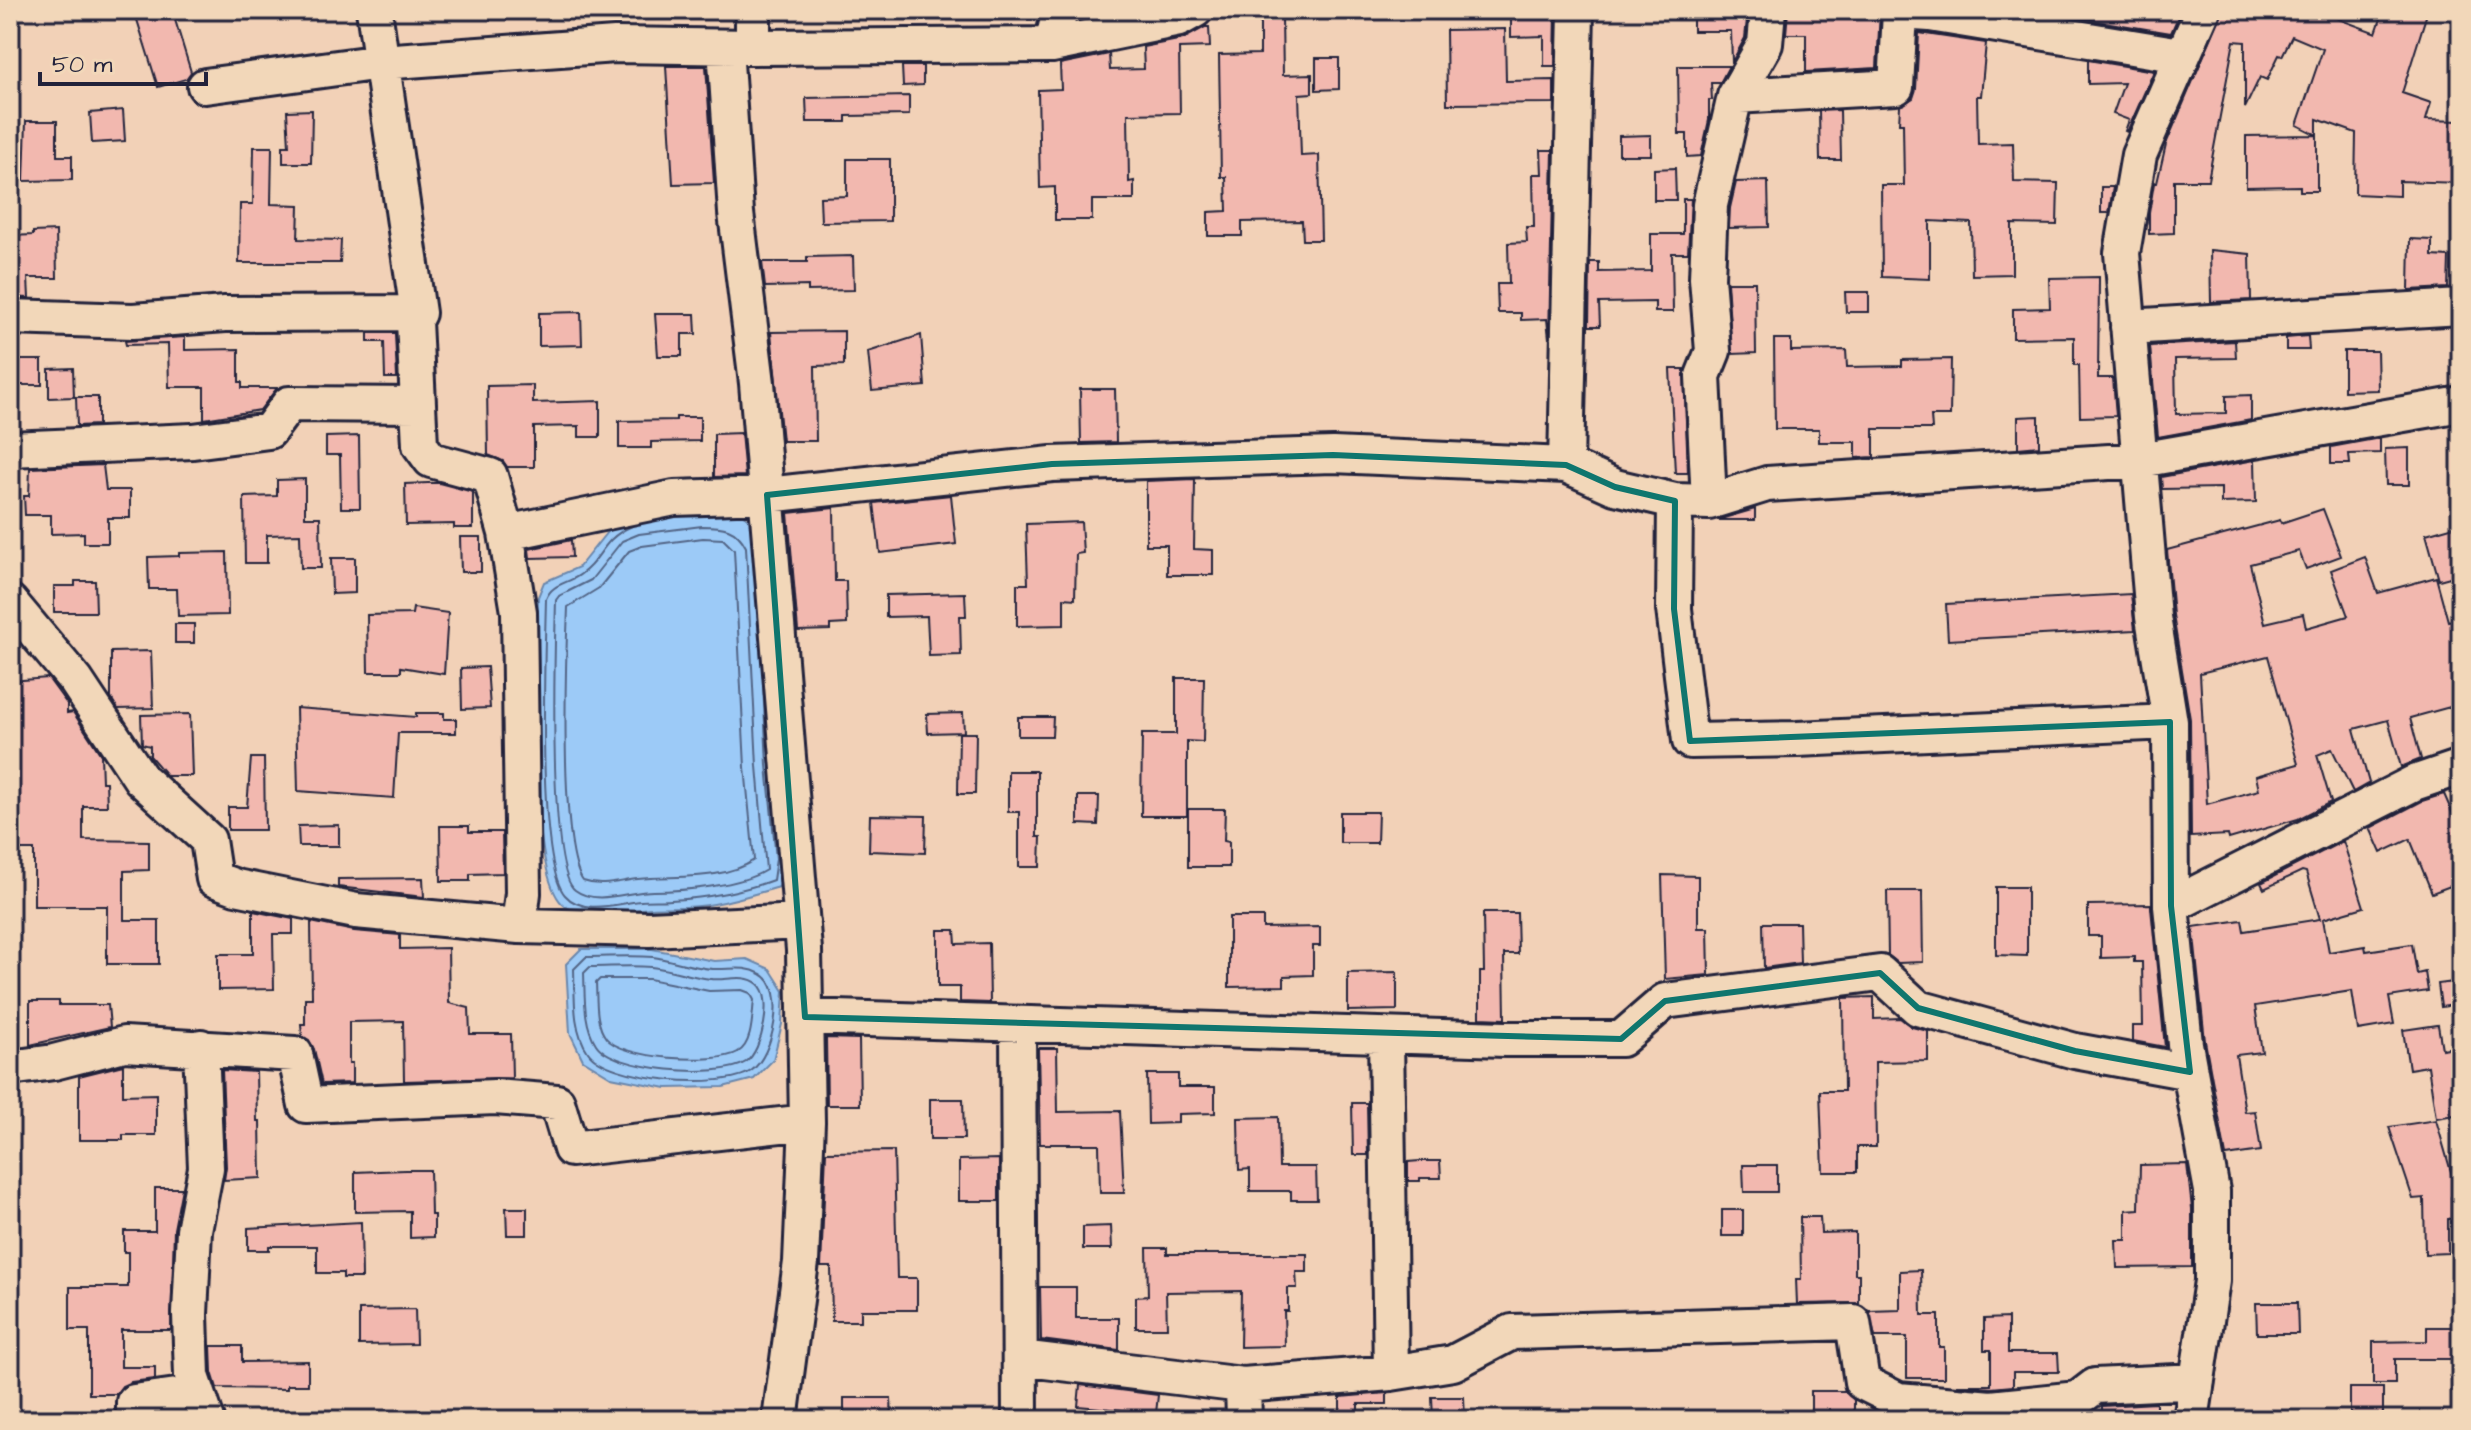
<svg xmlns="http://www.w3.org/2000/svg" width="2471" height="1430" viewBox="0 0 2471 1430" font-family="'Architects Daughter',sans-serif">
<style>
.water{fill:#9ccaf7;stroke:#6b87ac;stroke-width:2}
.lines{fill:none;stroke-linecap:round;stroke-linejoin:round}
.shore{stroke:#536586;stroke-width:2}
.building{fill:#f2b8af;stroke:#22223b;stroke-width:2;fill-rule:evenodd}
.minor-casing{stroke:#22223b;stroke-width:40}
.minor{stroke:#f2d7b9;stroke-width:34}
.marked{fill:none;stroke:#0f766e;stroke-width:6;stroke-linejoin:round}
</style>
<rect width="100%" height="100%" fill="#f2d1b7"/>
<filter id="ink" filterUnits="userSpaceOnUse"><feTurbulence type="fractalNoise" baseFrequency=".0125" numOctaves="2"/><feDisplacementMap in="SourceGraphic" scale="16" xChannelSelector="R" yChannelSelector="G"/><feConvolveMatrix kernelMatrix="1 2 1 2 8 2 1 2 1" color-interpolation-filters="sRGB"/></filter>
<g filter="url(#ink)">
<path class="water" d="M732,509L750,519L759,532L784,871L779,887C758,893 736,900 714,904C690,909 666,906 642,909C616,911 589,922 565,906C525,880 537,650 538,597L544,582L579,567L611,527L633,517Z
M581,949H652L714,961L747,959L770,969L784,991L782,1024L773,1060L754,1079L723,1087L666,1088L611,1077L583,1060L570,1033L566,964Z"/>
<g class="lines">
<path class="shore" d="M632,526C600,540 603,559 581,574C568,584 552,583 546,599C545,650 536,863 565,895C583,916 618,903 641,901C651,900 661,901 671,900C705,898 741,892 773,880L776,859L767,765L763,683
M702,526C723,526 736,527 746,547L757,766L766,870C741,886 682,891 653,891C629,891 596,906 575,890C547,870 555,643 556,600L559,596L591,580L622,541L639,534Z
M703,538L723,539L734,550L745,767L754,860C724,881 674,875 638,879C619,881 603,888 583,881C559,849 566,655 568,607L599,588L629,551L642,546Z
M586,957C608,957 631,955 653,957C673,960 693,968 713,969C731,970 744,965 761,974C788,988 773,1056 751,1071C723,1090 608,1081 588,1052C572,1029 575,996 574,969Z
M590,967C610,967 631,965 651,967C671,969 691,977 711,979C726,981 745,973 758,984C774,997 762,1051 746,1062C721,1079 613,1071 596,1044C583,1024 585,996 584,973Z
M600,979H649L709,991L742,990L750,993L754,1000C752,1015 753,1044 738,1052C716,1065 622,1059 606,1038C595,1024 597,1000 596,983Z"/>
</g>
<path class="building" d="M134,10H172L191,72L186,79L158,87Z
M1511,10H1556L1555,66H1544V36L1511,37Z
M1693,10H1748L1745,38L1732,62L1731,31H1693Z
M1834,10H1880L1877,68L1806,72V34H1786L1788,11L1834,12Z
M2068,10H2181L2171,33L2067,16Z
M2223,10H2327L2325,14L2376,33L2384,10L2406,15L2408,10H2428L2402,93L2431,103L2426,120L2461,121V183L2399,181V196L2355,194L2356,133L2317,119V191H2300V186L2246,187V136L2317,135L2297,125L2323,49L2292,36L2282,56L2279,55L2267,80L2260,77L2245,108V42L2234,41L2208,180H2174V233L2149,234V213L2154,183H2157L2166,144Z
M1282,18L1283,75L1312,74V93L1299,94L1301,156L1319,155L1321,240H1303L1302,221L1242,222V236H1208V212L1227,211L1226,177H1221L1219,55L1260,54V19Z
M1205,27H1209L1210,47L1179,48L1180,113L1128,114L1129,182L1134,181V200H1092V220H1055V187L1040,188L1038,90L1061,89L1060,64L1109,54L1110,70L1144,69L1143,47L1183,39Z
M1505,29L1506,81L1554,80V103L1447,104L1446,30Z
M1919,33L1986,43L1981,96H1977L1978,144L2013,143L2014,182L2058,183L2057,225L2012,224V274L1972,275L1971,223L1930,221V279L1882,277L1881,185H1904L1903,123H1899L1900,106L1913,98L1916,89Z
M1316,58H1339V89L1316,90Z
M2088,60L2154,71L2127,132L2125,131L2129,120L2113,114L2124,83L2088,84Z
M666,66H706L714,183L673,184Z
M902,66H923V85L903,86Z
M1678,66H1729L1720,83H1711L1712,100H1709V120L1701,156L1687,157V134H1679Z
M909,96V115L846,116V122H807L806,98Z
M123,110L125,141L92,143L90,113Z
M312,110L311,163H283V146H289L287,111Z
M1840,110L1841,160H1820L1819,111Z
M26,121H57V156H72V180L24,181Z
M1651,135V155H1619V136Z
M254,147H272L271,204L299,205L298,239L341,240L340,263H239L240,204H253Z
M1541,150H1553L1549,339L1547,319L1521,320V313H1498L1497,284H1509L1508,243L1527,242L1526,227H1534L1533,174H1542Z
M847,159H890V221L821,222L820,197L847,196Z
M1675,168L1676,200H1654V169Z
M1768,181L1769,227L1729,228L1730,208L1736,182Z
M2101,187H2113L2109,213H2101Z
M1683,199H1691L1688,253H1672L1673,312H1655V302L1599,303L1600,326H1589L1590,262H1599V272L1651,271V234H1683Z
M56,231L57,278H28L29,298L10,297V236L33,235V232Z
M2410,239L2432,240V256L2449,257L2448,288L2409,290Z
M2210,250L2250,254L2251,300L2211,302Z
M853,256L854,290L808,291V286L765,287L762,262H807V257Z
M2099,277L2098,378H2113L2116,416L2080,417L2079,365H2074V337L2013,338V309L2050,308L2049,278Z
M1727,282H1755L1756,353L1732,354Z
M1845,292H1869V312H1846Z
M581,312L582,345L539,346V313Z
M655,314H695L696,334H682V356H658Z
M844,331V365L815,366L816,441H782L771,332Z
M368,333H395L397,378H385L384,342H368Z
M921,335L925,386L872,391L868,352Z
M2308,336L2309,350H2286V338Z
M185,337V350L239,349V382H242V388H277L260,410L204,419V387H169L168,344L126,345L125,341Z
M1774,339H1791V351L1846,350L1847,367L1902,366V360L1951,359L1950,416H1931L1932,429H1874V457L1856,458V442H1819V429H1775Z
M2235,341L2236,358L2175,359L2176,414L2226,413V396L2251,395V420L2158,437L2150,346Z
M2344,351H2377L2378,390L2344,391Z
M10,360H42V385H10Z
M73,368L74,397L49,398V369Z
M1670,369H1684L1688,473H1675Z
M533,385V403L600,401V437H579V426L534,427V467H507L503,461L488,455L487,386Z
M1080,389H1115L1116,442L1081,443Z
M76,397H98V425L77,426Z
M2039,416V446L2018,448V417Z
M676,417H700V441L651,442V448H619V421L676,420Z
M741,433L745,476L714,477V434Z
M359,436L360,508H341L340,455H326V437Z
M2380,438V453L2349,454L2350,464H2331V447Z
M2409,448V485H2386L2385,449Z
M2255,460L2256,502L2221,503V488L2162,489L2161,477Z
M103,465L106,490H130V518H108V543H84V533L51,534V515H25L24,496H29L30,468Z
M305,479V517H320L321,568H301L300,534L267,535V563H245L244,497L277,496V480Z
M1195,479L1194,549L1213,550V575H1167V545H1146V481Z
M428,483H439L473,492V528H454V524L406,525L405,484Z
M951,495L956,544L880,553L874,503Z
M834,508L835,581H846L847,624L830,625V630L798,631L788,513Z
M1755,509V520H1717Z
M2323,509L2341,556L2306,569L2299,551L2250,564L2265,623L2303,614L2306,628L2348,616L2331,570L2365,557L2378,593L2436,577L2448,621L2461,618V704L2410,718L2421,759L2401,767L2388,720L2354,729L2369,783L2353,792L2332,749L2317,755L2331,802L2298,819L2229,839L2228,835L2191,837L2190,719L2173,615L2167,550L2280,520L2281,523ZM2268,656L2298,764L2256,776L2259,790L2207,804L2200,673Z
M1081,522L1083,553L1076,554L1075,599L1064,598V625L1017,626V584H1028L1026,524Z
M2461,524V574L2439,580L2426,534Z
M460,537H481V572H461Z
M571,540L572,557L530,558L529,549Z
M227,552L228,615L178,616L177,589H149L148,557L179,556V553Z
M331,558H355V593L332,594Z
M75,581H95L96,612H54V586H75Z
M965,593L966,616H960L961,655L929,656L927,616L886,617V595Z
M2131,594L2135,630L1948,640L1946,604Z
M413,608L448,613L444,674L401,667V672H368L367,615L412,614Z
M175,624H194V643H175Z
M151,651L153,708L118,709L111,698V652Z
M487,667L490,708L462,709L461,668Z
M48,678L67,704V713L73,712L101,755L102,782H106L107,806H83V840L149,841V870L124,871V920H159V964H107V906H34V850H10V681Z
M1176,678H1204L1203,742L1187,741V816H1141L1142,734H1176Z
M296,708L416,717V713H444V719H456V733H398L394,798L298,791Z
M963,713L964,732L928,733L927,714Z
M190,714L192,776H167L150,756V746L142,744L141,715Z
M1018,717H1053L1052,736H1018Z
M959,733H976L975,794H958Z
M251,758H264L265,830H228V807H247Z
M1008,771H1037V837H1041L1040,867H1019V812H1008Z
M2444,794L2461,833V882L2432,893L2410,839L2381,853L2370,828L2422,801Z
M1078,796H1099L1098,825L1078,824Z
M1188,809H1225L1224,841L1229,842V867H1188Z
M1340,812H1378L1377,843H1340Z
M870,815L926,816L925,853L869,851Z
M339,825V846H299L298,826Z
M440,826H469V832H502L503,873L470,874V881H441Z
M2343,841L2364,907L2323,919L2329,952L2365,946L2366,951L2412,944L2417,974L2425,972L2428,991L2389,997L2394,1024L2358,1030L2352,991L2255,1006L2262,1052L2236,1055L2245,1112L2255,1111L2261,1151L2226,1156L2205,1041L2193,927L2242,920L2244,931L2320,919L2306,872L2302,871L2264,889L2261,883Z
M1662,875L1698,876V928H1708L1709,975L1665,979Z
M423,878L424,897L338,887V879Z
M1996,887H2027V956L1996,955Z
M1887,891H1922L1923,962L1898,963L1888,955Z
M2151,904V908L2165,1047L2133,1041V1026H2143L2142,962H2134V957L2101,958V936H2088V905Z
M253,911L293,919V934H273L274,989L218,990V954H253Z
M1483,913H1517L1518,954H1504L1505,1019L1480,1018V972H1484Z
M1229,917H1263V928L1320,927V946H1313V975L1284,976V986L1229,987Z
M311,922L354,931L400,935V949L448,948L449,1003L469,1008L470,1034H511L512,1078L404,1081L403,1021L349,1022V1063H352V1083L322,1084L314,1049L309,1040L302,1036L301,1024H305V998H312Z
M1763,923H1799L1800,963L1764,968Z
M938,930H955L956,944L989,943L990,1003L960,1002V987H938Z
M1397,972V1010L1348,1011V973Z
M2461,981V1004L2441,1007L2438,984Z
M1874,997V1019L1900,1018L1912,1027L1928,1031V1061L1875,1062L1876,1147H1857V1172H1823L1820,1091H1844L1843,998Z
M30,1001H59V1005H108L110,1027L30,1045Z
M2438,1025L2442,1049L2461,1046V1114L2436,1118L2428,1066L2409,1069L2403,1030Z
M826,1038L859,1039L860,1105H827Z
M1038,1048H1057L1058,1112L1120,1111L1124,1193H1100L1099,1144H1040Z
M123,1065V1095L156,1094V1135H123V1140H79V1076Z
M222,1070L256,1072L257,1121H260L261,1178L224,1180L226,1167Z
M1147,1074H1178V1087H1215V1113L1178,1114V1123L1148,1124Z
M930,1099H963L964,1139H930Z
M1352,1103H1367L1368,1155H1353Z
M1278,1117L1279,1167H1316L1317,1200H1291V1191H1250V1169L1239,1170L1238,1118Z
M2436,1120L2458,1196L2451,1197V1219H2448V1253L2425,1254L2424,1198L2413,1199L2389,1127Z
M894,1151L897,1278H917V1310H861V1321H832L831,1267H821L826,1152Z
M999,1159V1201H959V1160Z
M1420,1161H1440L1441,1178H1420V1181H1408V1162Z
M2187,1164L2192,1209V1267L2117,1268L2116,1240H2126V1210L2139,1209L2140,1165Z
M1743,1165H1777V1192H1744Z
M405,1170H430L431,1215H434V1237L410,1238V1211L355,1212V1172Z
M155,1188H182L174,1229L171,1330H121V1367H155V1379L131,1382L122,1386L116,1394H89V1330H70V1287H128V1252H124V1231H155Z
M506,1208H527V1235H507Z
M1722,1210H1743V1236H1722Z
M1800,1217H1820L1821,1233L1855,1232V1274H1859V1303L1797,1304L1796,1279H1801Z
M361,1222L362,1278H343V1273H317V1246H269V1250H248V1228Z
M1111,1226L1112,1249H1083V1227Z
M1147,1248H1167V1254H1307V1272H1296L1297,1288H1288V1311H1284L1285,1346L1240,1347L1241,1291L1166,1292L1167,1328H1136V1297L1148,1296Z
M1921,1270L1922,1315H1939V1347H1944V1378H1907V1337H1875L1869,1311L1900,1310V1271Z
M1040,1287H1076V1318H1119V1350L1041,1340Z
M2256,1303H2297L2298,1334H2257Z
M415,1309L416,1344L359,1345V1310Z
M2008,1318V1353H2058L2059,1372H2013V1386L1991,1388L1957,1385H1991V1350H1984V1319Z
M2427,1327H2453V1359H2395V1384H2373V1342L2427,1341Z
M211,1346H242V1362L308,1361V1385H287V1389L217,1388L212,1372Z
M1080,1385L1158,1395L1156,1413L1078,1406Z
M2350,1388H2383V1414H2350Z
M1811,1391H1845L1854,1400V1420H1811Z
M1387,1393V1404H1358V1419H1340V1397Z
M1432,1397H1464L1465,1420H1433Z
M844,1398H891L892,1420H844Z
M2156,1403V1420H2102V1406Z"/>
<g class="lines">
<g class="minor-casing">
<path id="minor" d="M374,10L418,313L414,321L420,445L431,460L490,476L506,533L519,612L523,893L519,926
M753,10V47
M1052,45L1060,10
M725,47L736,213L757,383L804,950L807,1122L801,1262L780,1420
M205,86L381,62L615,45L753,47L1052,45L1179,19L1195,10
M1735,96L1896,87L1900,12L1930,14L2181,55
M10,317L133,321L225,314L418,313
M2128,327L2461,307
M10,449L193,441L269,431L289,404L418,405
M1566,465L1576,10
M1675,501L1674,609L1690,741L1797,739L2170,722
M1709,502L1703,376L1713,351L1707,278L1710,205L1735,96L1765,44L1768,10
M506,533L674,498L767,495L1052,464L1333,455L1566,465L1615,487L1675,501L1709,502L1767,484L2140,460L2461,404
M10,602L76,681L141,779L208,840L214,879L236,887L356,911L519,926L649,929L802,922
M2171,906L2414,783L2461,767
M805,1017L1505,1039H1621L1665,1001L1880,973L1918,1008L2075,1051L2190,1072
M1018,1024L1020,1420
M201,1047L206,1168L194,1230L190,1314L192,1376L207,1420
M10,1068L54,1062L124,1044L295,1054L306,1105L495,1097L557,1102L571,1149L807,1122
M1020,1358L1243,1385
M1391,1373L1453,1363L1512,1332L1853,1322L1862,1382L1898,1400L1991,1408L2078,1399L2095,1386L2197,1381
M134,1420V1402L198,1393
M1244,1420L1243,1385L1391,1373L1386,1036
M2191,1420L2212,1281V1191L2185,1044L2171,906L2170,722L2153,617L2122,253L2139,155L2203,10"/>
</g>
<use href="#minor" class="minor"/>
</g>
</g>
<path class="marked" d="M1333,455L1566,465L1615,487L1675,501L1674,609L1690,741L2170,722L2171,906L2190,1072L2075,1051L1918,1008L1880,973L1665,1001L1621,1039L805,1017L767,495L1052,464Z"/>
<rect width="2471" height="1430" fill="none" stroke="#f2d7b9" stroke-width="40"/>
<rect x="20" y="20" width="2431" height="1390" fill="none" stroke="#22223b" stroke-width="3" filter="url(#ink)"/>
<path d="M40 72v12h166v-12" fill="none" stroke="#22223b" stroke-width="4"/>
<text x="52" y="72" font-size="24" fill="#22223b" stroke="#f2d7b9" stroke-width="6" paint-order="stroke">50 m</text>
</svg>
